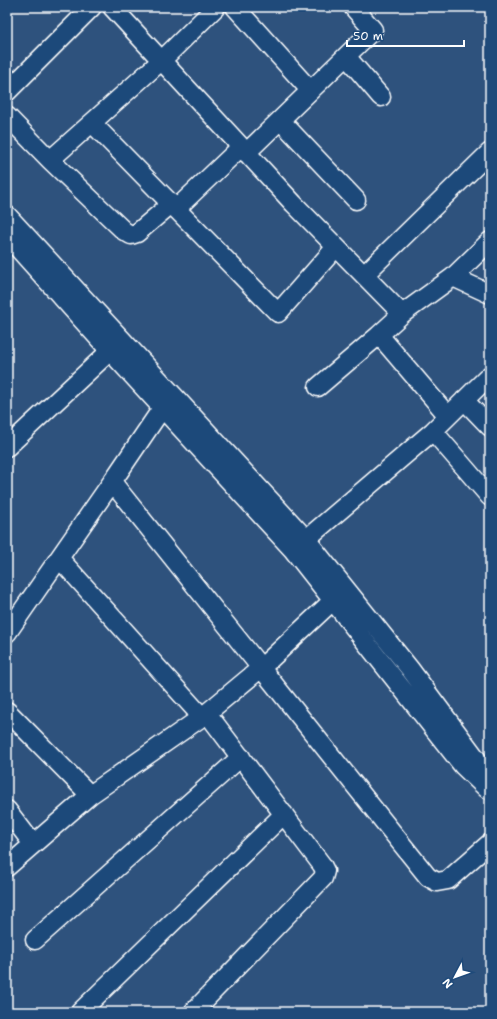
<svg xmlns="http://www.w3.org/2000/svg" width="497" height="1019" viewBox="0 0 497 1019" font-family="'Shantell Sans',sans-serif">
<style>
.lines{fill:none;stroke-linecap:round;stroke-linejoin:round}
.minor-casing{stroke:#fff;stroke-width:21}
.minor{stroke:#1f4a7a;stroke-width:18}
</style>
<rect width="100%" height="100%" fill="#2e527d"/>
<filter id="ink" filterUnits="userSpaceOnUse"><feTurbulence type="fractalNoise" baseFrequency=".025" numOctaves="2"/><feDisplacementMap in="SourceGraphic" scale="8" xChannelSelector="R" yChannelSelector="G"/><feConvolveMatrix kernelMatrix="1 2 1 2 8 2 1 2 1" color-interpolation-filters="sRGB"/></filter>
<g filter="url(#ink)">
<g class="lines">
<g class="minor-casing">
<path id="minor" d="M112,7L294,204L402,314L453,277L490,294
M235,7L310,90
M346,56L381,97
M7,92L92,7
M7,116L50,160L161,61L216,7
M280,120L356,200
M92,123L278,313L336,247
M246,153L373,30L353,7
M50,160L124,231L131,235L137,233L171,204
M176,209L241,147
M7,215L306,539L410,669L476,758L490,787
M7,236L110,351L293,550L463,766L487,789
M364,275L490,152
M453,277L490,241
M402,314L379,335L448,416
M318,387L379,335
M464,400L490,427
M433,431L490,497
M7,447L110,351
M297,547L433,431L490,375
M59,558L202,717
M342,592L261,668L428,877L437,882L448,880L490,843
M7,633L112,482
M7,711L90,795L202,717L261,668L112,482L169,398
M7,810L33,844
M7,867L90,795
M35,940L241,757
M80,1012L284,814
M193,1012L323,878L325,871L322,865L207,713"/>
</g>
<use href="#minor" class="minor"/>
</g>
</g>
<rect width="497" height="1019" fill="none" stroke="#1f4a7a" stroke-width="24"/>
<rect x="12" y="12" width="473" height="995" fill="none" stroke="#fff" stroke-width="1.5" filter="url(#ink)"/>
<g transform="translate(455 977) rotate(229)" stroke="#1f4a7a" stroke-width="3" paint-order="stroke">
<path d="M0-3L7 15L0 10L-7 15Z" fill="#ffffff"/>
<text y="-6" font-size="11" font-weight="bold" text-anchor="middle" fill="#ffffff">N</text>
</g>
<path d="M347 40v6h117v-6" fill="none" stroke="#ffffff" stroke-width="2"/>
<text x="353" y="40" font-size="12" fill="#ffffff" stroke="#1f4a7a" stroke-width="3" paint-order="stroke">50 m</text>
</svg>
